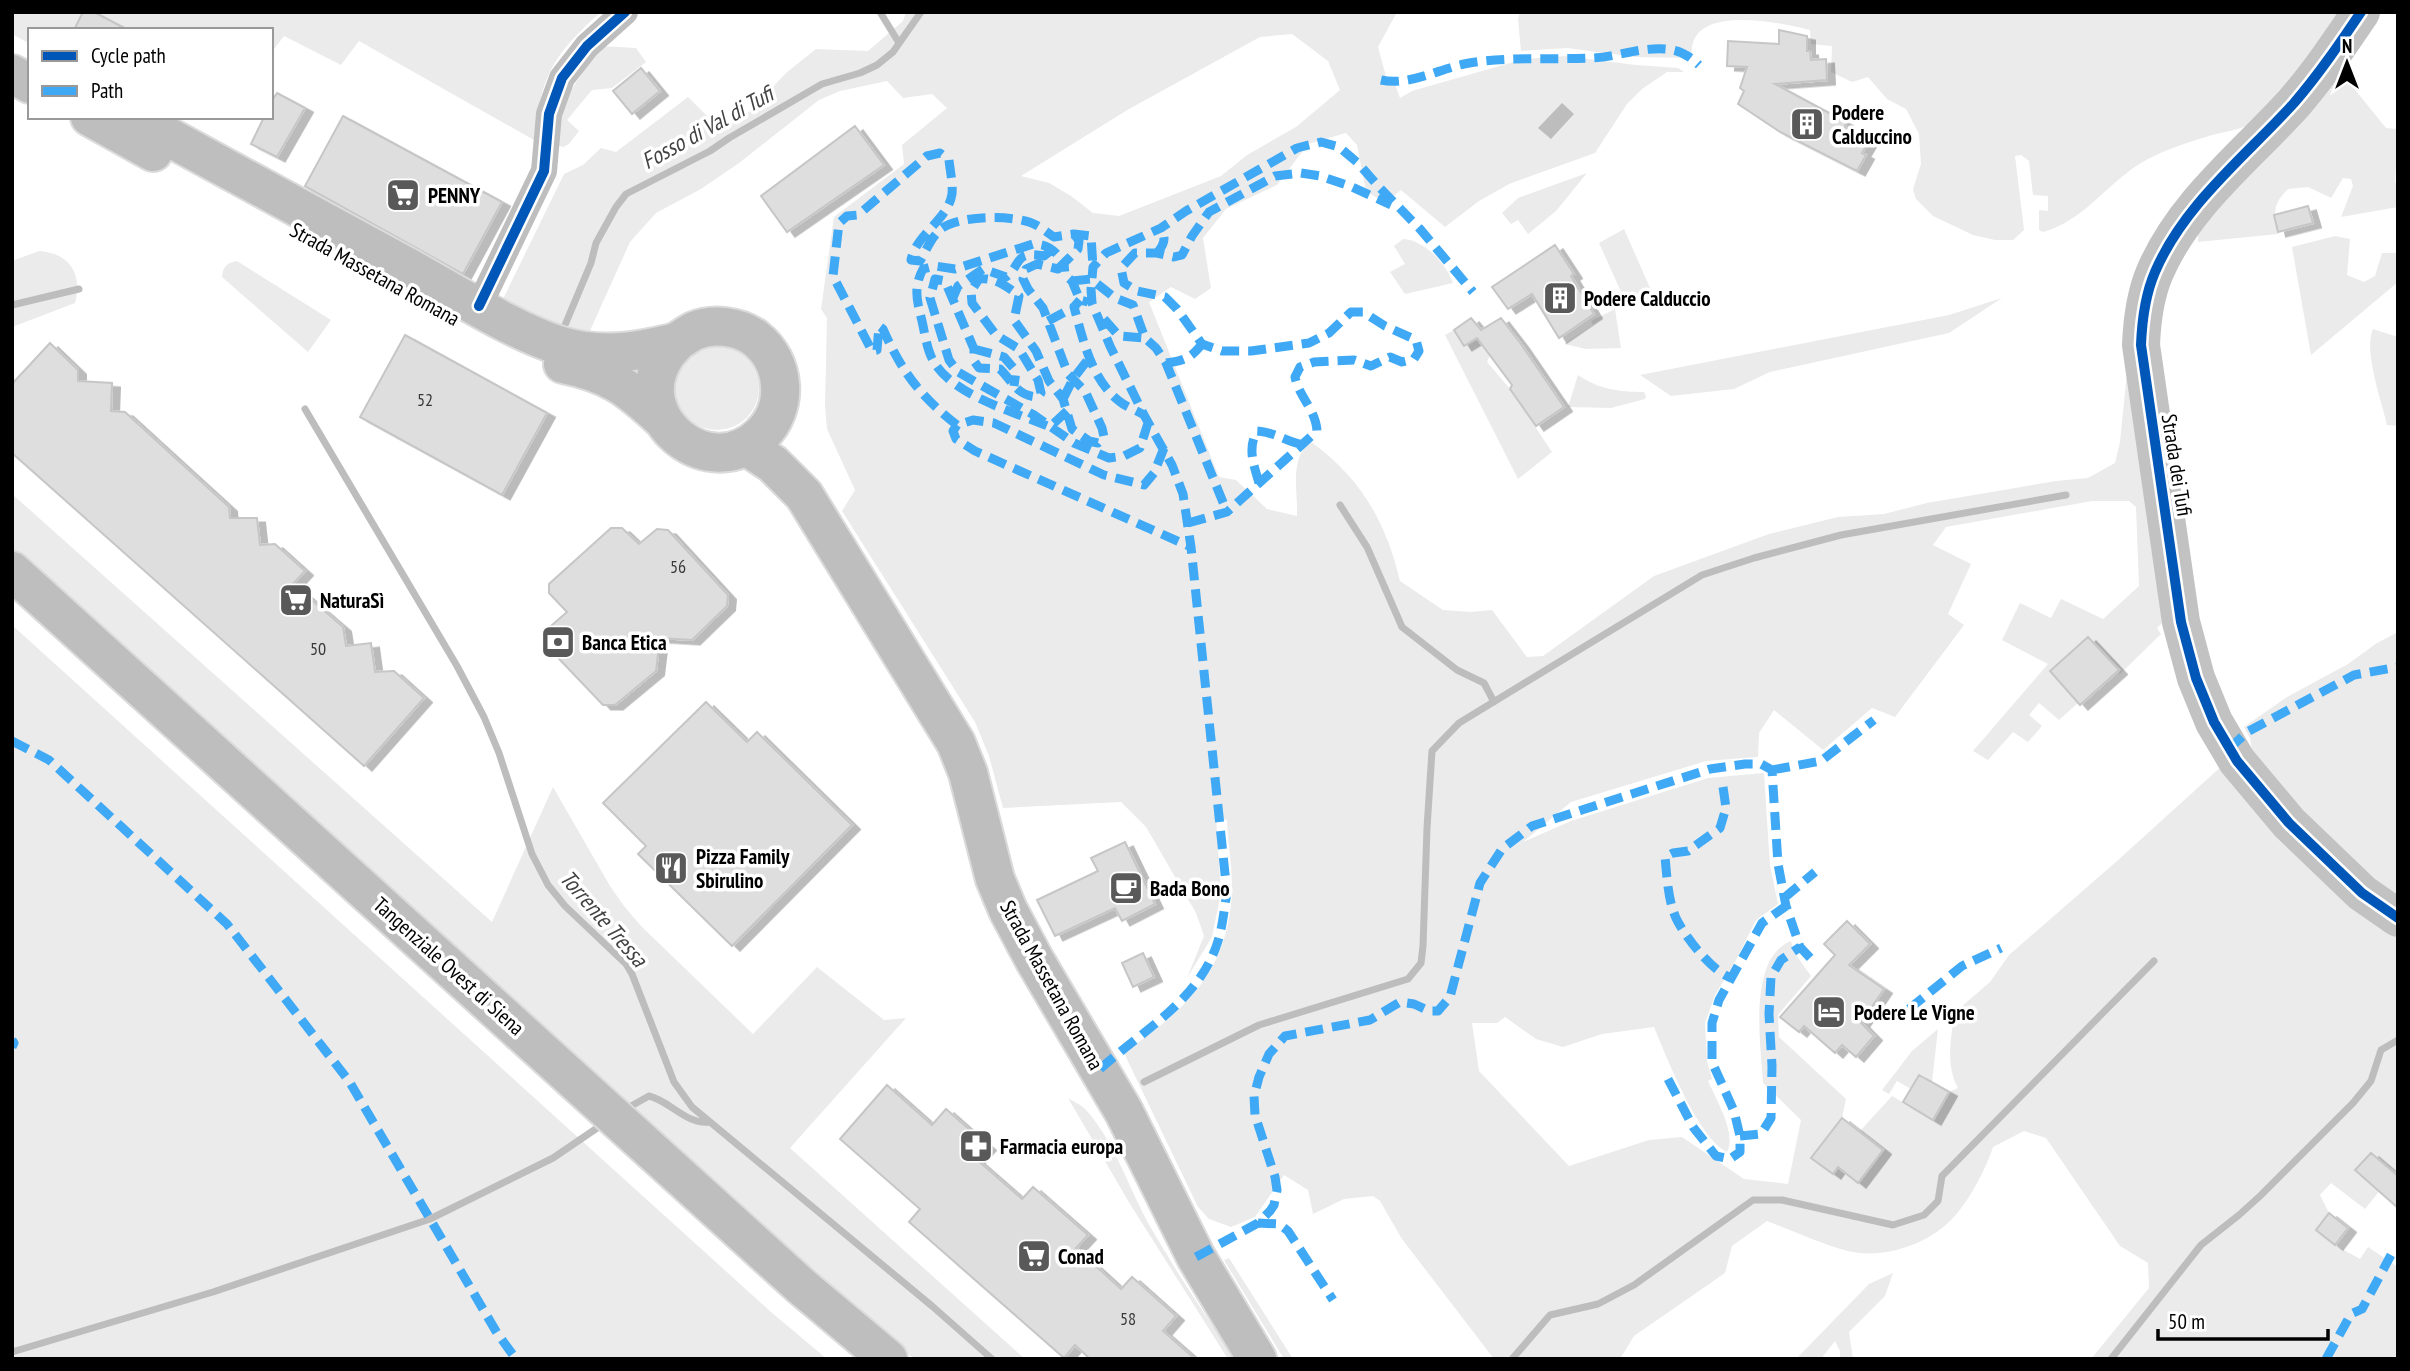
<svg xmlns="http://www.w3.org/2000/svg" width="2410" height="1371" viewBox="0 0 2410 1371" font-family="'PT Sans Narrow',sans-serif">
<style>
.green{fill:#ebebeb;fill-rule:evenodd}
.water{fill:#bdbdbd}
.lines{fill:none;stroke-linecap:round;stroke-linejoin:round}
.stream{stroke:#bdbdbd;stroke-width:7}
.building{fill:#dedede;stroke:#c6c6c6;stroke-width:2;filter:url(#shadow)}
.primary-casing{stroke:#dbdbdb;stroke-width:42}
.highway-casing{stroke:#dbdbdb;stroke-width:42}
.street{stroke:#bebebe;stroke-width:26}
.secondary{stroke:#c2c2c2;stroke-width:38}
.primary{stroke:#bebebe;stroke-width:38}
.highway{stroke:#bebebe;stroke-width:38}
.quiet{stroke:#3fa9f5;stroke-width:9;stroke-dasharray:18 9;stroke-linecap:butt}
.cycleway-casing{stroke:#fff;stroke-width:15}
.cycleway{stroke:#0057b8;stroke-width:10}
.labels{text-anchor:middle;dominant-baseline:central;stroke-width:7;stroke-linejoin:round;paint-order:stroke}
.number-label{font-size:18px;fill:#383838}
.poi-label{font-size:21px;font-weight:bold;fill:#000;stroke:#fff;text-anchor:start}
.street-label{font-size:21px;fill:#000;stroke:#fff}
.water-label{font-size:23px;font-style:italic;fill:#424242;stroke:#fff}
</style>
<defs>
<filter id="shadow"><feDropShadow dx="8" dy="4.5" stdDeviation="0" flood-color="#0004"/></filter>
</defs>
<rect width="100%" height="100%" fill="#fff"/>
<path class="green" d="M12,12H83L74,30H30V44L12,34Z
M94,12H601C553,55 541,75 534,140L359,41L341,65L284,36L271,53V30H128Z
M906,12H1397L1378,47L1388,84H1395L1400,98L1412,91L1524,59L1565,56L1636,65L1678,68L1684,72H1667L1642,89L1627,104L1595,153L1509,184L1479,201L1445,227L1401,190L1385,203L1366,191L1357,145L1346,133L1308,144L1277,185L1226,209L1203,238L1211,288L1195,299L1171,287L1149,302L1219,477L1236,480L1267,509L1297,516C1298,492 1289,457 1311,442C1361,478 1386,522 1400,581L1443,610L1471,612L1492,610L1527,657L1543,656L1654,576L1769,534L1838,517L1884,514L1927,503L2056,481L2088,478L2115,463L2120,442L2127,372L2164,621L2157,628L2161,634L2120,674L2088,637L2050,671L2078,703L2059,720L2039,703L2029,715L2042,726L2028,742L2013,732L1988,760L1973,751L2048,664L2002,640L2020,603L2051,618L2061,599L2103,619L2139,586L2136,507L2129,501H2092L1946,527L1933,545L1971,564L1948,614L1964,625L1895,717L1872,708L1823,750L1774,710L1759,733L1758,757L1706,761L1571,802L1523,842L1571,821L1708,778L1764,773L1770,866L1778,904L1756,920L1736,960L1715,995L1705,1023L1707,1061L1712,1079L1708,1081C1716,1099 1737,1134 1727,1152C1698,1138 1667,1058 1654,1027L1602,1034L1563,1047L1536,1039L1505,1017L1497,1023H1472L1479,1071L1569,1166L1649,1140L1682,1137L1744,1179L1788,1184L1801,1120L1763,1083C1761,1046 1747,958 1791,941L1794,952L1811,976L1778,1015L1779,1037L1846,1099L1842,1118L1811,1158L1832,1174L1838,1167L1858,1183L1883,1150L1860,1131L1892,1096L1933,1120L1949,1092L1958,1088C1945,1064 1951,1038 1955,1012L1990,982L2009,955L2117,861L2224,764L2398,934V1168L2365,1209L2331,1183L2320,1195L2329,1213L2316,1230L2335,1245L2360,1259L2368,1247L2398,1267V1352L2395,1359H2091L2149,1288L2148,1263L2120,1246L2046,1138L2024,1131L1993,1147C1986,1169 1969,1201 1953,1218C1929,1244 1883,1260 1848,1251C1821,1244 1793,1231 1767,1221L1732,1246L1725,1273L1634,1336L1620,1359H1494L1402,1239L1380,1201L1373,1196L1344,1199L1313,1214L1308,1190L1284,1175L1255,1217L1231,1227L1209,1219L1198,1207L1124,1053C1185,1009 1226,975 1232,895C1233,871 1228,844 1227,820L1216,818L1221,893L1212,937L1187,978L1204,936L1196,913L1146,827L1121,802L1003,808L989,756L975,722L842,511L855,490L827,429L825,406L827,318L821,309L834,217L904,164L902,145L947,108L932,94L903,98L887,81L840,91L819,100L739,163L701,189L656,213L630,242L588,335L555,325L503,299L564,174L583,165L601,148L616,152L688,97L716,125L744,117L786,73L816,49L868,51L903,21ZM1292,34L1328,61L1340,90L1296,127L1247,155L1221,176L1119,216L1093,213L1071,196L1049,183L1021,176L1129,109L1260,37Z
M1520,12H2344L2255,122C2238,131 2226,131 2209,136C2189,142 2167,149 2148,159C2109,179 2087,220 2043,232L2039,230V210L2048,211V196L2033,195L2029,161L2021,155L2015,156L2024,230L2013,240H1995L1973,235L1933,216L1916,199L1913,189L1921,164L1919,134L1906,109L1887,99L1868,77L1852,82L1831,72L1832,46L1811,44L1810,30C1779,22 1685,2 1692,58L1635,57L1567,48L1521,51L1518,19Z
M600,46L636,48L646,62L612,88L592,90L567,120L579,131L569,144L563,147L556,145L562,104Z
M2339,70L2386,128L2398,129L2395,182L2398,183V207L2341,217L2353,186L2351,179L2343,178L2331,198L2308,187L2288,189C2271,206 2275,212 2278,234L2198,242V235L2213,212Z
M1587,173L1556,211L1528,234L1518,220L1511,224L1502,213L1518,198Z
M1624,229L1654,297L1627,305L1599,243Z
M2335,236L2350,239L2347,275L2364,282L2375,276L2382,253H2398V282L2311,355L2292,247Z
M1403,239C1424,240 1446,263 1453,283L1405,294L1390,272L1405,264L1394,246Z
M39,251C69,253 83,273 75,303L12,327V261Z
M237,261L331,320L308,352L222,277C223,266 227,263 237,261Z
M2002,298L1949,333L1770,372L1734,389L1671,396L1640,375L1949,315Z
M1615,309L1621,348L1586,349L1564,344L1593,325L1591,321Z
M2373,329L2398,337V426L2387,425C2382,402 2363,351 2373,329Z
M1454,330L1464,346L1477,338L1490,355L1487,362L1510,389L1552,452L1518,479L1445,335Z
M675 388a42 42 0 1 1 84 0a42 42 0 1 1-84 0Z
M1578,375C1598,389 1619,392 1644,392L1646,396L1645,399L1611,408L1568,407Z
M12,494L492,922L553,787L610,886L624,906L641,926L753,1034L817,967L884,1020L906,1018L790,1148L1025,1359H914L869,1321L12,550Z
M12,625L771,1312L827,1359H12Z
M2398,632V903L2311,823L2252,750L2250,738L2244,727L2287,697L2348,664L2377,643Z
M1938,1029L1932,1082L1919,1075L1911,1089L1897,1081L1889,1094L1882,1090L1912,1051Z
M1068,1098C1074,1102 1082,1105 1086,1110C1116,1143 1129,1190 1151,1228C1177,1273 1206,1317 1236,1359H1228L1130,1204Z
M1229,1258L1293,1359H1284L1224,1260Z
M1893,1273L1885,1296L1849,1332L1853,1359H1840V1351L1835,1341L1821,1359H1796L1869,1284Z"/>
<path class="water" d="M1562,103L1574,114L1551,139L1538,128Z"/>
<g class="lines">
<path class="stream" d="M880,12L899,43
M12,305L79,289
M565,325L591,263L596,243L616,207L626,194L710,151L729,138L822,84L860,73L877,65L893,52L921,12
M305,409L457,666L484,717L499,753L532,854L548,885L565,906L626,964L632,974L674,1082L692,1107L932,1306L992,1359
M1340,505L1367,547L1402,627L1457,670L1484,683L1494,702
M1144,1082L1259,1025L1408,979L1421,963L1423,946L1427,828L1432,751L1459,723L1702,575L1754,558L1841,535L2066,495
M624,1110L649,1096C670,1101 687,1125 709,1122
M12,1352L213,1292L430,1219L553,1158L603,1124
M1512,1359L1550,1315L1598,1304L1634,1285L1753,1200H1782L1893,1225L1924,1215L1938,1201L1942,1176L2154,961
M2111,1359L2201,1245L2239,1215L2260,1196L2353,1103L2371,1081L2381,1050L2398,1040"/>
</g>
<path class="building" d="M83,12H94L128,30H74Z
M1779,30L1807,36V51H1810L1811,60L1826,59L1827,80L1775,84L1846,122L1845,127L1869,141L1862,153L1866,155L1857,171L1780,132L1738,104L1744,91L1740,88L1747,67L1727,66L1728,41L1779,44Z
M641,68L660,91L632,114L613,91Z
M277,93L305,108L277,157L251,144L264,117H271V102Z
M343,116L502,202L463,274L305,186Z
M855,126L884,165L787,232L761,196Z
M2308,206L2313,223L2278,232L2274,215Z
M1555,245L1574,274L1571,276L1594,314L1559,338L1532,294L1508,309L1492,287Z
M1471,318L1481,330L1501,318L1521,344L1564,407L1536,426L1510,389L1512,385L1477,338L1464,346L1454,330Z
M405,335L547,413L502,495L360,417Z
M50,343L78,370V381L112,383L111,411L125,412L229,507L230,518H257L260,545L275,544L305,571L293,584L343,627L346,646L371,643L375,672L394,671L424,698L364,766L12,453V384Z
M611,528H622L639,544L657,529L668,530L728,595L727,606L692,640L660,638L656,671L615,705H603L543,642V633L567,612L549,593V584Z
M2088,637L2119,670L2080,705L2050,671Z
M706,702L747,742L757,732L852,825L732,946L638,854L646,846L603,803Z
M1125,842L1155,904L1122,921L1115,908L1055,936L1037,900L1098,871L1091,858Z
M1847,921L1870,944L1849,965L1884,989L1861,1023L1874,1036L1856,1057L1842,1045L1835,1053L1804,1026L1799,1032L1780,1017L1835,955L1824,944Z
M1143,953L1154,977L1133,987L1122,963Z
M1919,1075L1949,1092L1933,1120L1903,1102Z
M887,1085L932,1125L946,1109L988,1146L976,1159L1022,1199L1033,1187L1088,1235L1076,1248L1121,1289L1132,1277L1176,1316L1163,1331L1195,1359H1090L1075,1345L1064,1358L909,1222L920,1209L840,1139Z
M1842,1118L1883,1150L1858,1183L1838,1167L1833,1174L1811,1158Z
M2371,1153L2398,1176V1208L2355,1170Z
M2329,1213L2348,1228L2335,1245L2316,1230Z"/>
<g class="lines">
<g class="primary-casing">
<path id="primary" d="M12,74L30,84
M90,117L153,152
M132,117C225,168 318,218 411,269C456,294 513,331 561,346C588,354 617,354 645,349C655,347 666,345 676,342C682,339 688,334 694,331C713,323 738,326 755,338C786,362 789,408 761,435C710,485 627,419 664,358C667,352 673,347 677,342
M563,364C611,374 627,387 662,419
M746,446L773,464L804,495L956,743L968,773L995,879L1008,910L1034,959L1124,1112L1196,1257L1257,1359"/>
</g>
<g class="highway-casing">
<path id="highway" d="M12,571L801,1286L888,1359"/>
</g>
<path class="street" d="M479,306L544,171L549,114L562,78L587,46L625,12"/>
<path class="secondary" d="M2361,12C2340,43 2319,74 2294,103C2246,156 2184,204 2155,272C2145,295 2142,320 2141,345L2181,622L2196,678L2214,722L2237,761L2289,823L2362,893L2398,918"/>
<use href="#primary" class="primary"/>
<use href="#highway" class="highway"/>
<path class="quiet" d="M1381,80C1408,86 1437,70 1464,64C1506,56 1549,60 1592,58C1617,57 1640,47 1666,49C1680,50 1688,55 1699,65
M1074,234L1079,241L1078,249L1064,263L1065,275L1072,281L1080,300L1088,302
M1157,253C1165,244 1166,239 1161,228
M1072,281L1091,279L1115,298L1133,305L1145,338L1156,348L1166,363L1227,512
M952,300L958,286L983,269L1006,277C1022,265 1013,250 1044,256L1053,249
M1080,300L1074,307C1083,339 1091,379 1119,401C1126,407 1136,410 1144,415
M1104,319L1119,336L1145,338
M1048,321L1074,307
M974,349L1004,357L1016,371L1014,386
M1166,363C1184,361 1191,358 1202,344
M1063,399L1073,379L1090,357
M1067,411L1050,427C1015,412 954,396 934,362C927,351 925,334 922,321C917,301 913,288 923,269L935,266L955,269L1033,244C1049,244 1055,251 1064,263L1058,269L1037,264L1026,269L1023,279L1028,289L1043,308L1068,374L1085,391L1102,428L1104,437L1098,443L1089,441L1072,429L1063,399L1049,381L1036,351L1014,320L1019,296C1007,286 994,277 979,279L971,291L972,303L996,335L1019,349L1038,380L1041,393L1038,397C1017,396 1014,383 1000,369L979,368L974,361V349L945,281L935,279L930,298L949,360L958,372L1034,415L1074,443L1109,458L1124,456L1140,448L1148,423
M957,425C920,396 902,372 883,329L879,326L877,350L872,351L833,276L839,223L847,216L858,215L927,156L940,153L949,160C950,170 953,183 952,194C948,220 916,234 911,260L920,261C926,251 931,237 941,229C959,215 1016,214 1036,225C1042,228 1048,233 1054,237L1074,234L1091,236L1093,267
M1164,448L1154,473L1144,485L1104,475L994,423L973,420L957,425L953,431L956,439L975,451L1191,547
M1259,483C1254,465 1247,449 1257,431C1275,432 1287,442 1304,445
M1188,523L1227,512L1317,431C1316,410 1299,397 1295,377L1300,367L1314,362L1354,360L1371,366L1390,357L1402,362L1414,359L1419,351L1416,340L1385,326L1363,312H1351L1329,333L1309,343L1251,351H1222L1202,344L1177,309L1165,297L1137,291L1124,283L1121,268L1135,253H1157L1174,257L1182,255L1192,236L1209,212L1275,176L1301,173L1320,176L1350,186L1391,205
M12,741L49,760L227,924L349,1081L497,1333L516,1359
M2229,749L2247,732L2354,675L2398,667
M1772,770L1821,761L1874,720
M1723,787L1726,808L1720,828L1688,851L1673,853L1665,857C1667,877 1668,904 1678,922C1688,940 1712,971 1731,978
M1784,898L1815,872
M1909,1009L1962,966L2001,948
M12,1040L14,1043L12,1047
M1100,1069C1143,1030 1200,1000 1218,941C1223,925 1224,908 1227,893L1191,547L1183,494L1172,465L1144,415L1110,346L1092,303L1091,289L1093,267L1106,253L1161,228L1186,211L1297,148L1321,142L1339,147L1358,163L1379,187L1420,229L1473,292
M1668,1079L1693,1127L1716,1156L1730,1159L1740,1152V1136L1734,1111L1712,1062V1023L1719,1000L1762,923L1786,906
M1740,1136L1761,1134L1771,1118L1772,1066L1769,1014L1771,977L1781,960L1800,947
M1258,1223L1279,1224L1288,1231L1333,1300
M1196,1257L1258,1223L1270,1211L1274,1205L1277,1190L1275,1177L1255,1115L1254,1096L1259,1077L1269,1054L1285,1036L1370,1020L1400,1002L1414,1004L1429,1011H1438L1450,997L1480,883L1502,849L1532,826L1710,769L1745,764H1761L1772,770L1778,864L1786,906L1800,947L1816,964
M2326,1359L2351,1314L2362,1309L2391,1255"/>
<g class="cycleway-casing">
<path id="cycleway" d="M2361,12C2340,43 2319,74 2294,103C2246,156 2184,204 2155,272C2145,295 2142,320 2141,345L2181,622L2196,678L2214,722L2237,761L2289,823L2362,893L2398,918
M479,306L544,171L549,114L562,78L587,46L625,12"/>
</g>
<use href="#cycleway" class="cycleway"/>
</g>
<defs>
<g id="building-square" transform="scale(1.75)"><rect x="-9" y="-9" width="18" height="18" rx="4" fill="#595959" stroke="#fff"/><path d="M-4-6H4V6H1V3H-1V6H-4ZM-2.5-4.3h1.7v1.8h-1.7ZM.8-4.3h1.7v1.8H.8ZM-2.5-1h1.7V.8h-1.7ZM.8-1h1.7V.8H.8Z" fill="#fff"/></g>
<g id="supermarket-square" transform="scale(1.75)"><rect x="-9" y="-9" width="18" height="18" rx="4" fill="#595959" stroke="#fff"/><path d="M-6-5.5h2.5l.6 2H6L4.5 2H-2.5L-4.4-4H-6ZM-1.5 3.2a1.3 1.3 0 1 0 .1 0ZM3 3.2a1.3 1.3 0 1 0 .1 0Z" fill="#fff"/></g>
<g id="bank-square" transform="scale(1.75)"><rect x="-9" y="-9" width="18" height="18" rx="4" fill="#595959" stroke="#fff"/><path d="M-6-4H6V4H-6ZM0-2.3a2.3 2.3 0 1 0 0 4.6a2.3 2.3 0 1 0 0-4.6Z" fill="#fff"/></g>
<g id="restaurant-square" transform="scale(1.75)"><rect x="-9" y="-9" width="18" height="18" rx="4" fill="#595959" stroke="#fff"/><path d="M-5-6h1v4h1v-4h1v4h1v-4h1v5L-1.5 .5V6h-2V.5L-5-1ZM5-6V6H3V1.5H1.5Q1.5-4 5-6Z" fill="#fff"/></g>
<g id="cafe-square" transform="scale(1.75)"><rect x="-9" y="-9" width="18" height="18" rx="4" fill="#595959" stroke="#fff"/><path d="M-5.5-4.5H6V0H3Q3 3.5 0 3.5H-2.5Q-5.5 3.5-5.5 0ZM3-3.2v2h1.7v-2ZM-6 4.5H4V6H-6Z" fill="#fff"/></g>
<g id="hotel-square" transform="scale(1.75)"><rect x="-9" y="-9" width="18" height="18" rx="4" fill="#595959" stroke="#fff"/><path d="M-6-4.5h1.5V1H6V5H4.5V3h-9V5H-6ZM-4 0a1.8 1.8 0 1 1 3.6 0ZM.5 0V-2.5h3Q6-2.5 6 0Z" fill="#fff"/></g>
<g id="pharmacy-square" transform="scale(1.75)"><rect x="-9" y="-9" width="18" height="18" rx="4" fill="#595959" stroke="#fff"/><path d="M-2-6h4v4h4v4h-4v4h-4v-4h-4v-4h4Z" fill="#fff"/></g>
</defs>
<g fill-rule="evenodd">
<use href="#building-square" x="1807" y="124"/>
<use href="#supermarket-square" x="403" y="195"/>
<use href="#building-square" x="1560" y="298"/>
<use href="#supermarket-square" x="296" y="600"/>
<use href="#bank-square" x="558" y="642"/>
<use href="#restaurant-square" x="671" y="868"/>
<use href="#cafe-square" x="1126" y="888"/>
<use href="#hotel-square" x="1829" y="1012"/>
<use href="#pharmacy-square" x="976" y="1146"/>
<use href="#supermarket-square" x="1034" y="1256"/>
</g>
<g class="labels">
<g class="number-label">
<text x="425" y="399">52</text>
<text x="678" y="566">56</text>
<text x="318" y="648">50</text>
<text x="1128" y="1318">58</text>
</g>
<g class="poi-label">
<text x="1832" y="112">Podere<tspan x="1832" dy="24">Calduccino</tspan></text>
<text x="428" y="195">PENNY</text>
<text x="1584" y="298">Podere Calduccio</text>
<text x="320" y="600">NaturaSì</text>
<text x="582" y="642">Banca Etica</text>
<text x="696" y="856">Pizza Family<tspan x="696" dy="24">Sbirulino</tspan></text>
<text x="1150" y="888">Bada Bono</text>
<text x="1854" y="1012">Podere Le Vigne</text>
<text x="1000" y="1146">Farmacia europa</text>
<text x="1058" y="1256">Conad</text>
</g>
<g class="street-label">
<text transform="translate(375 274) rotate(29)">Strada Massetana Romana</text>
<text transform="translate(2177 465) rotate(81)">Strada dei Tufi</text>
<text transform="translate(449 966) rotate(42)">Tangenziale Ovest di Siena</text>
<text transform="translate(1052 985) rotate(61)">Strada Massetana Romana</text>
</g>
<g class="water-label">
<text transform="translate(707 127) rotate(-29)">Fosso di Val di Tufi</text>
<text transform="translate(604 918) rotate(49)">Torrente Tressa</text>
</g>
</g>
<rect width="2410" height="1371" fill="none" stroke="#000000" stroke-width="28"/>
<rect x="28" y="28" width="245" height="91" fill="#ffffff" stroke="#999999" stroke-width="2"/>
<rect x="42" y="51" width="35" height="10" fill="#0057b8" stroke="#999999" stroke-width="2"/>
<text x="91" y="63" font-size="21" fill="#000000">Cycle path</text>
<rect x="42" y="86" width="35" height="10" fill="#3fa9f5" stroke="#999999" stroke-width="2"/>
<text x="91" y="98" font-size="21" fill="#000000">Path</text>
<g transform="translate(2347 63)" stroke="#ffffff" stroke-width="5" paint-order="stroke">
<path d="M0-5L12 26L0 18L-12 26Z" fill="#000000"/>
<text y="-10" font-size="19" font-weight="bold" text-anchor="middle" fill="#000000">N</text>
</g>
<path d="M2158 1329v10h170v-10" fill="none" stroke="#000000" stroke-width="3.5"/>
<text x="2168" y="1329" font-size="21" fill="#000000" stroke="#ffffff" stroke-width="5" paint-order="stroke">50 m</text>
</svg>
